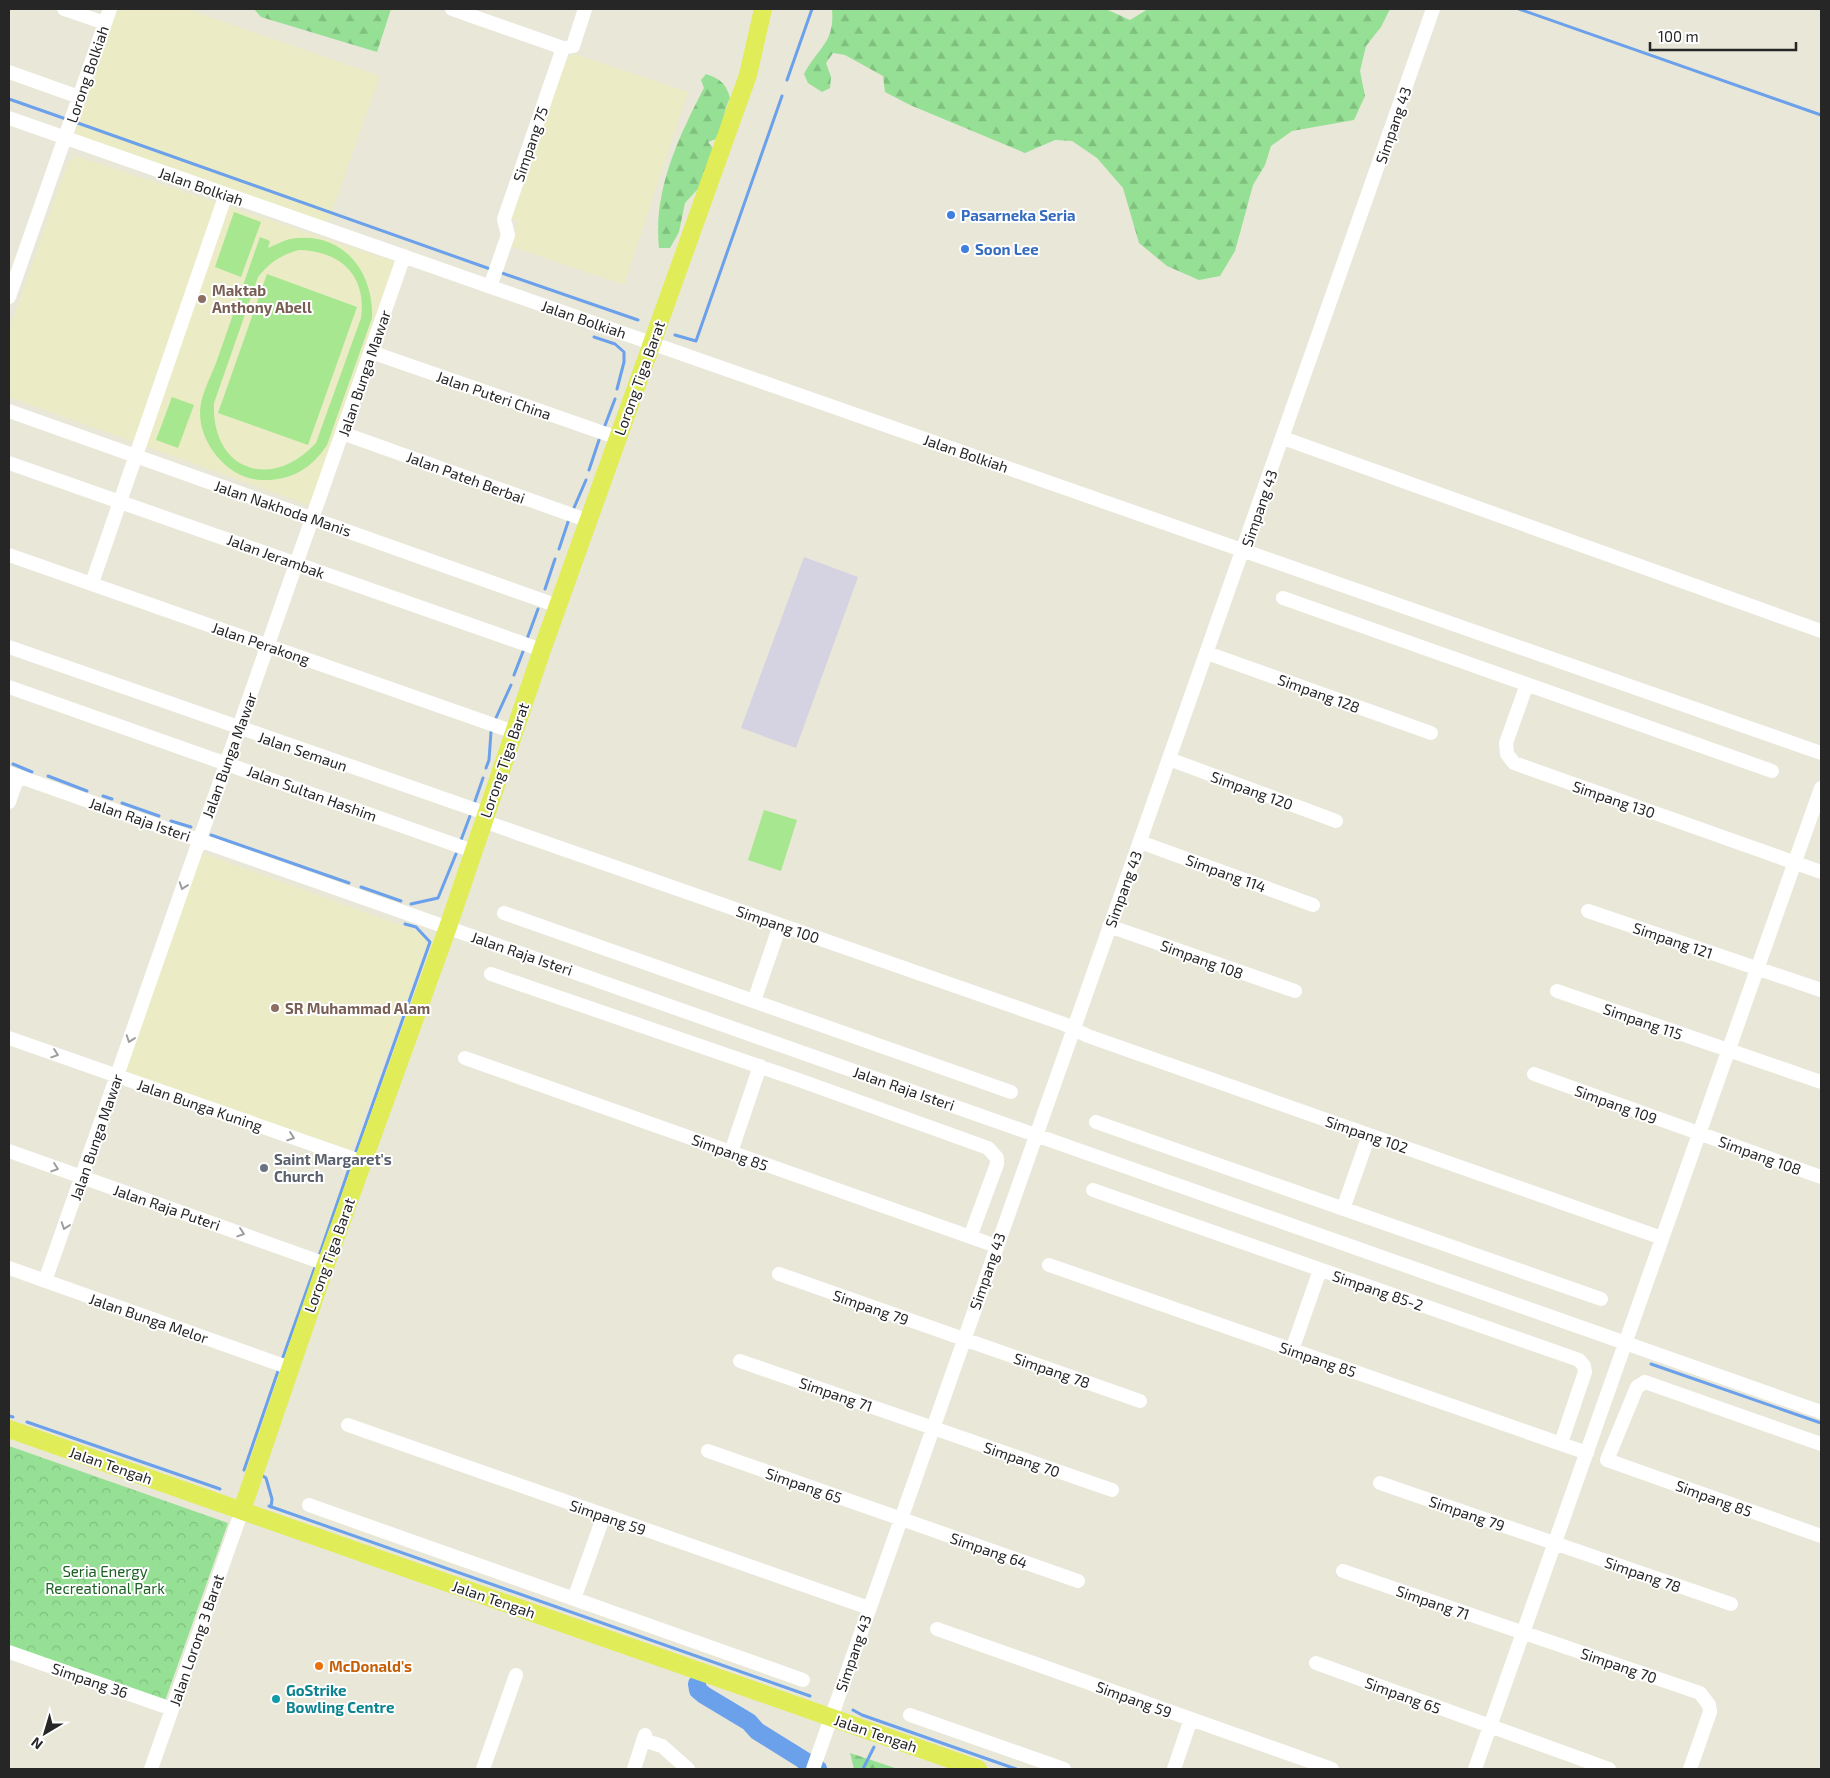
<svg xmlns="http://www.w3.org/2000/svg" width="1830" height="1778" viewBox="0 0 1830 1778" font-family="'Exo 2',sans-serif">
<style>
.education{fill:#ebebc6}
.airport{fill:#d5d3e2}
.forest{fill:url(#forest-firs)}
.park{fill:url(#park-crowns)}
.pitch{fill:#a6e78f;fill-rule:evenodd}
.lines{fill:none;stroke-linecap:round;stroke-linejoin:round}
.stream{stroke:#6ba0eb;stroke-width:3}
.river{stroke:#6ba0eb;stroke-width:18}
.minor{stroke:#fff;stroke-width:14}
.major{stroke:#e0ed59;stroke-width:18}
.oneway{stroke:#9d9d9d}
.shop-dot{fill:#3f7fe0;stroke:#fff;stroke-width:2}
.education-dot{fill:#8d6e63;stroke:#fff;stroke-width:2}
.worship-dot{fill:#6b7280;stroke:#fff;stroke-width:2}
.food-dot{fill:#e8710a;stroke:#fff;stroke-width:2}
.culture-dot{fill:#0f9aa8;stroke:#fff;stroke-width:2}
.labels{text-anchor:middle;dominant-baseline:central;stroke-width:4;stroke-linejoin:round;paint-order:stroke}
.street-label{font-size:15px;fill:#262626;stroke:#fff}
.shop-label{font-size:15px;font-weight:bold;fill:#366cbe;stroke:#fff;text-anchor:start}
.education-label{font-size:15px;font-weight:bold;fill:#785e54;stroke:#fff;text-anchor:start}
.worship-label{font-size:15px;font-weight:bold;fill:#5b616d;stroke:#fff;text-anchor:start}
.park-label{font-size:15px;fill:#1a6022;stroke:#fff}
.food-label{font-size:15px;font-weight:bold;fill:#c56008;stroke:#fff;text-anchor:start}
.culture-label{font-size:15px;font-weight:bold;fill:#0d838f;stroke:#fff;text-anchor:start}
</style>
<defs>
<pattern id="forest-firs" width="22" height="20" patternUnits="userSpaceOnUse" patternTransform="scale(1.25)"><rect width="22" height="20" fill="#95e094"/><path d="M5 1l3.5 6h-7zM16 11l3.5 6h-7z" fill="#80c07f"/></pattern>
<pattern id="park-crowns" width="20" height="18" patternUnits="userSpaceOnUse" patternTransform="scale(1.25)"><rect width="20" height="18" fill="#95e094"/><path d="M2 6a3 3 0 1 1 6 0M12 15a3 3 0 1 1 6 0" fill="none" stroke="#80c07f"/></pattern>
</defs>
<rect width="100%" height="100%" fill="#e9e7d8"/>
<path class="education" d="M117,9H187L380,76L327,225L74,137Z
M575,54L688,92L624,285L510,246L518,221L509,218L563,60Z
M76,156L393,261L396,267L311,506L9,397V331L67,164Z
M200,852L414,930L423,937L427,944L351,1151L124,1072Z"/>
<path class="airport" d="M804,557L858,577L796,748L741,728Z"/>
<path class="forest" d="M254,9H391L377,52L261,17Z
M832,9H1106L1130,20L1148,9H1390L1381,27L1366,46L1360,71L1365,96L1354,120L1292,131L1271,146L1265,165L1253,185L1235,251L1220,276L1199,280L1167,266L1139,243L1123,188L1097,158L1072,141L1055,140L1025,153L910,105L885,92L883,76L845,55L833,53L826,63L831,77L830,88L822,92L808,83L804,74C819,46 835,43 832,9Z
M706,74C720,79 726,83 730,98C723,111 724,125 716,139L708,142L715,151L706,180L685,203L679,232L670,248H659C653,191 678,138 704,88L701,80Z
M850,1753L898,1769H854Z"/>
<path class="park" d="M9,1446L228,1523L165,1701L9,1646Z"/>
<path class="pitch" d="M234,212L261,222L241,277L215,267Z
M260,237L270,241L268,248C275,245 283,241 290,239C342,230 374,271 372,318L327,445C311,469 291,481 261,480C229,479 200,445 200,413C200,397 210,378 216,363C231,321 245,279 260,237ZM299,250C340,251 367,275 361,318L316,443C271,492 211,470 214,403L258,277C270,262 281,255 299,250Z
M267,274L357,307L308,445L218,413Z
M172,397L194,405L178,448L156,440Z
M764,810L797,820L781,871L748,860Z"/>
<g class="lines">
<path class="stream" d="M1519,9L1821,115
M787,80L812,9
M9,99L66,119
M75,122L493,270
M499,272L638,320
M675,335L696,341L782,96
M594,337L615,344L624,352V362L617,389
M604,428L615,399
M589,470L599,440
M573,510L586,480
M559,549L569,519
M545,589L555,559
M527,639L538,609
M514,675L524,649
M495,720L511,685
M13,764L32,772
M486,768L489,760L491,732
M48,776L87,791
M103,796L112,799
M122,803L159,816
M474,804L483,778
M171,821L191,827
M211,835L349,883
M461,840L470,816
M361,887L401,901
M411,904L438,898L456,854
M355,1154L430,942L416,927L405,924
M319,1256L351,1163
M283,1357L315,1267
M1651,1364L1821,1423
M9,1416L13,1417
M27,1422L220,1489
M244,1470L278,1371
M263,1476L266,1478L272,1499L271,1507
M269,1506L810,1696
M853,1710L862,1715L1016,1769
M799,1769L803,1759
M863,1769L874,1747"/>
<path class="river" d="M697,1684L698,1690L704,1695L749,1722L757,1731L818,1769"/>
<path class="minor" d="M64,9L105,23
M452,9L563,48
M563,48L573,46L585,9
M9,72L79,97
M9,118L1821,753
M490,287L508,235L504,219L563,48
M9,297L110,9
M371,352L618,438
M9,411L558,606
M342,433L589,521
M1283,438L1821,631
M9,463L542,650
M9,555L514,732
M92,583L226,194
M1283,598L1772,771
M9,647L485,813
M1207,653L1431,733
M1527,684L1506,743L1507,754L1514,763L1821,872
M9,687L473,851
M1169,759L1336,821
M9,773L1821,1412
M9,802L18,776
M483,821L1064,1024L1088,1036L1662,1238
M1140,842L1313,905
M1588,911L1821,990
M504,913L1011,1092
M1109,926L1295,991
M491,974L796,1079L988,1148L997,1158V1164L970,1237
M1557,991L1821,1082
M754,1001L780,925
M9,1038L363,1162
M465,1058L996,1246
M1534,1074L1821,1177
M1096,1122L1601,1299
M9,1151L326,1264
M731,1152L760,1066
M1093,1190L1579,1360L1584,1366L1585,1372L1561,1443
M1343,1209L1369,1135
M1049,1265L1587,1453
M9,1268L290,1368
M779,1274L1140,1401
M45,1281L404,256
M1292,1350L1320,1270
M740,1361L1112,1490
M348,1425L869,1608
M1821,1444L1645,1382L1637,1387L1607,1460L1821,1536
M708,1451L1078,1581
M1380,1483L1731,1604
M309,1505L803,1680
M1343,1571L1700,1693L1709,1705L1710,1712L1690,1769
M574,1599L604,1515
M937,1629L1332,1769
M9,1652L172,1709
M1316,1663L1609,1769
M910,1715L1064,1769
M643,1740L662,1746L688,1769
M151,1769L242,1510
M483,1769L516,1675
M634,1769L645,1735
M813,1769L1433,9
M1174,1769L1191,1719
M1475,1769L1821,788"/>
<path class="major" d="M9,1429L978,1769
M242,1510L326,1264L448,927L542,650L748,75L763,9"/>
</g>
<defs><path id="oneway-chevron" d="M-2-3.5L2.5 0L-2 3.5" fill="none" stroke-width="1.6" stroke-linecap="round" stroke-linejoin="round" transform="scale(1.25)"/></defs>
<g class="oneway">
<use href="#oneway-chevron" transform="translate(183 886) rotate(109)"/>
<use href="#oneway-chevron" transform="translate(130 1039) rotate(109)"/>
<use href="#oneway-chevron" transform="translate(55 1054) rotate(19)"/>
<use href="#oneway-chevron" transform="translate(291 1137) rotate(19)"/>
<use href="#oneway-chevron" transform="translate(55 1168) rotate(19)"/>
<use href="#oneway-chevron" transform="translate(65 1226) rotate(109)"/>
<use href="#oneway-chevron" transform="translate(241 1233) rotate(19)"/>
</g>
<g class="shop-dot">
<circle cx="951" cy="215" r="5"/>
<circle cx="965" cy="249" r="5"/>
</g>
<g class="education-dot">
<circle cx="202" cy="299" r="5"/>
<circle cx="275" cy="1008" r="5"/>
</g>
<circle class="worship-dot" cx="264" cy="1168" r="5"/>
<circle class="food-dot" cx="319" cy="1666" r="5"/>
<circle class="culture-dot" cx="276" cy="1699" r="5"/>
<g class="labels">
<g class="street-label">
<text transform="translate(87 74) rotate(-71)">Lorong Bolkiah</text>
<text transform="translate(1393 125) rotate(-71)">Simpang 43</text>
<text transform="translate(530 144) rotate(-71)">Simpang 75</text>
<text transform="translate(201 186) rotate(19)">Jalan Bolkiah</text>
<text transform="translate(584 319) rotate(19)">Jalan Bolkiah</text>
<text transform="translate(364 373) rotate(-71)">Jalan Bunga Mawar</text>
<text transform="translate(639 378) rotate(-70)">Lorong Tiga Barat</text>
<text transform="translate(494 395) rotate(19)">Jalan Puteri China</text>
<text transform="translate(966 453) rotate(19)">Jalan Bolkiah</text>
<text transform="translate(466 477) rotate(20)">Jalan Pateh Berbai</text>
<text transform="translate(283 508) rotate(19)">Jalan Nakhoda Manis</text>
<text transform="translate(1259 508) rotate(-71)">Simpang 43</text>
<text transform="translate(276 556) rotate(20)">Jalan Jerambak</text>
<text transform="translate(261 643) rotate(19)">Jalan Perakong</text>
<text transform="translate(1319 693) rotate(20)">Simpang 128</text>
<text transform="translate(303 751) rotate(19)">Jalan Semaun</text>
<text transform="translate(229 755) rotate(-70)">Jalan Bunga Mawar</text>
<text transform="translate(504 760) rotate(-71)">Lorong Tiga Barat</text>
<text transform="translate(1252 790) rotate(20)">Simpang 120</text>
<text transform="translate(312 793) rotate(20)">Jalan Sultan Hashim</text>
<text transform="translate(1614 799) rotate(19)">Simpang 130</text>
<text transform="translate(140 819) rotate(19)">Jalan Raja Isteri</text>
<text transform="translate(1226 873) rotate(20)">Simpang 114</text>
<text transform="translate(1123 889) rotate(-70)">Simpang 43</text>
<text transform="translate(778 924) rotate(19)">Simpang 100</text>
<text transform="translate(1673 940) rotate(19)">Simpang 121</text>
<text transform="translate(522 953) rotate(19)">Jalan Raja Isteri</text>
<text transform="translate(1202 959) rotate(20)">Simpang 108</text>
<text transform="translate(1643 1021) rotate(19)">Simpang 115</text>
<text transform="translate(904 1088) rotate(19)">Jalan Raja Isteri</text>
<text transform="translate(1616 1104) rotate(20)">Simpang 109</text>
<text transform="translate(200 1105) rotate(19)">Jalan Bunga Kuning</text>
<text transform="translate(1367 1134) rotate(19)">Simpang 102</text>
<text transform="translate(96 1137) rotate(-71)">Jalan Bunga Mawar</text>
<text transform="translate(730 1152) rotate(20)">Simpang 85</text>
<text transform="translate(1760 1155) rotate(20)">Simpang 108</text>
<text transform="translate(167 1207) rotate(19)">Jalan Raja Puteri</text>
<text transform="translate(329 1255) rotate(-70)">Lorong Tiga Barat</text>
<text transform="translate(987 1271) rotate(-71)">Simpang 43</text>
<text transform="translate(1378 1290) rotate(19)">Simpang 85-2</text>
<text transform="translate(871 1307) rotate(19)">Simpang 79</text>
<text transform="translate(149 1318) rotate(19)">Jalan Bunga Melor</text>
<text transform="translate(1318 1359) rotate(19)">Simpang 85</text>
<text transform="translate(1052 1370) rotate(19)">Simpang 78</text>
<text transform="translate(836 1394) rotate(19)">Simpang 71</text>
<text transform="translate(1022 1459) rotate(19)">Simpang 70</text>
<text transform="translate(111 1465) rotate(19)">Jalan Tengah</text>
<text transform="translate(804 1485) rotate(19)">Simpang 65</text>
<text transform="translate(1714 1498) rotate(20)">Simpang 85</text>
<text transform="translate(1467 1513) rotate(19)">Simpang 79</text>
<text transform="translate(608 1517) rotate(19)">Simpang 59</text>
<text transform="translate(989 1550) rotate(19)">Simpang 64</text>
<text transform="translate(1643 1574) rotate(19)">Simpang 78</text>
<text transform="translate(494 1599) rotate(19)">Jalan Tengah</text>
<text transform="translate(1433 1602) rotate(19)">Simpang 71</text>
<text transform="translate(196 1640) rotate(-71)">Jalan Lorong 3 Barat</text>
<text transform="translate(853 1653) rotate(-71)">Simpang 43</text>
<text transform="translate(1619 1665) rotate(19)">Simpang 70</text>
<text transform="translate(90 1680) rotate(19)">Simpang 36</text>
<text transform="translate(1403 1695) rotate(20)">Simpang 65</text>
<text transform="translate(1134 1699) rotate(20)">Simpang 59</text>
<text transform="translate(876 1733) rotate(19)">Jalan Tengah</text>
</g>
<g class="shop-label">
<text x="961" y="215">Pasarneka Seria</text>
<text x="975" y="249">Soon Lee</text>
</g>
<g class="education-label">
<text x="212" y="290">Maktab<tspan x="212" dy="17">Anthony Abell</tspan></text>
<text x="285" y="1008">SR Muhammad Alam</text>
</g>
<g class="worship-label">
<text x="274" y="1159">Saint Margaret's<tspan x="274" dy="17">Church</tspan></text>
</g>
<g class="park-label">
<text x="105" y="1571">Seria Energy<tspan x="105" dy="17">Recreational Park</tspan></text>
</g>
<g class="food-label">
<text x="329" y="1666">McDonald's</text>
</g>
<g class="culture-label">
<text x="286" y="1690">GoStrike<tspan x="286" dy="17">Bowling Centre</tspan></text>
</g>
</g>
<rect width="1830" height="1778" fill="none" stroke="#262626" stroke-width="20"/>
<g transform="translate(45 1733) rotate(218)" stroke="#ffffff" stroke-width="4" paint-order="stroke">
<path d="M0-4L9 19L0 12L-9 19Z" fill="#262626"/>
<text y="-8" font-size="14" font-weight="bold" text-anchor="middle" fill="#262626">N</text>
</g>
<path d="M1650 42v8h146v-8" fill="none" stroke="#262626" stroke-width="2.5"/>
<text x="1658" y="42" font-size="15" fill="#262626" stroke="#ffffff" stroke-width="4" paint-order="stroke">100 m</text>
</svg>
